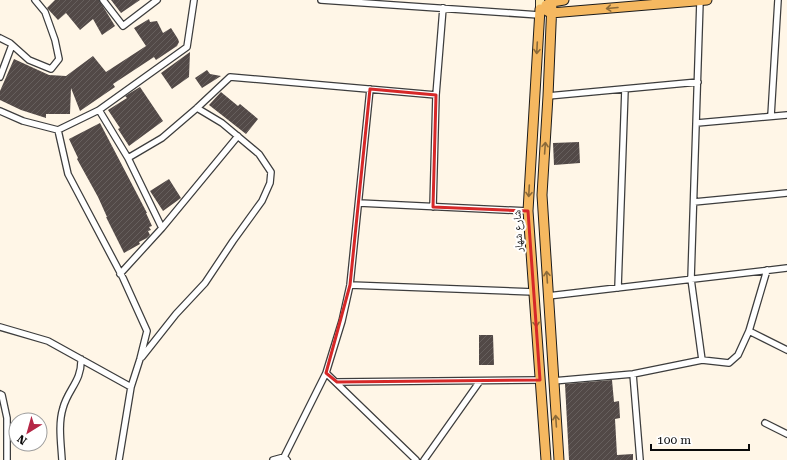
<svg xmlns="http://www.w3.org/2000/svg" width="787" height="460" viewBox="0 0 787 460" font-family="'Roboto Serif','Noto Naskh Arabic',serif">
<style>
.building{fill:url(#building-hatch)}
.lines{fill:none;stroke-linecap:round;stroke-linejoin:round}
.street-casing{stroke:#3d3d3d;stroke-width:8}
.secondary-casing{stroke:#2c2c2c;stroke-width:10}
.primary-casing{stroke:#1b1b1b;stroke-width:11}
.street{stroke:#fff;stroke-width:5.5}
.secondary{stroke:#fde4a4;stroke-width:8}
.primary{stroke:#f5b860;stroke-width:9}
.oneway{stroke:#8b6a39}
.marked{fill:none;stroke:#d62828;stroke-width:3;stroke-linejoin:round}
.labels{text-anchor:middle;dominant-baseline:central;stroke-width:4;stroke-linejoin:round;paint-order:stroke}
.street-label{font-size:11px;fill:#0a0a0a;stroke:#fff}
</style>
<defs>
<pattern id="building-hatch" width="6" height="6" patternUnits="userSpaceOnUse"><rect width="6" height="6" fill="#524947"/><path d="M-1 1l2-2M0 6l6-6M5 7l2-2" fill="none" stroke="#665f5d"/></pattern>
</defs>
<rect width="100%" height="100%" fill="#fff6e7"/>
<path class="building" d="M55,0H99L115,26L102,35L93,19L80,30L66,13L58,20L47,8Z
M111,0H140L121,13Z
M149,19L150,22L157,21L163,33L171,28L178,39L179,42L177,46L156,60L154,57L113,84L115,87L80,111L71,88L70,114H46V118L21,110L0,100V91L14,59L49,75L66,76L93,56L106,72L146,46L134,28Z
M190,52L189,77L172,89L161,73Z
M207,70L210,74L221,76L202,88L195,78Z
M140,87L163,121L129,146L118,129L120,128L108,110L127,98L125,96Z
M221,92L238,106L240,104L258,119L246,134L209,105Z
M100,123L147,213H146L152,226L149,227L151,230L148,231L150,235L147,238L139,242L140,244L124,253L106,217H107L98,197L77,159L78,158L69,139Z
M579,142L580,163L554,165L553,143Z
M169,179L181,198L163,211L150,191Z
M479,335H493L494,365H479Z
M612,380L614,402L619,401L620,418L615,419L617,455L633,454V460H569L565,384Z"/>
<g class="lines">
<g class="street-casing">
<path id="street" d="M103,0L123,26L157,0
M321,0L539,15
M700,1L691,279L702,360L729,363L738,355L749,331L767,270
M0,38L10,43L29,60L51,69L59,59L55,40L45,12L35,0
M0,77L12,45
M370,89L350,285L342,321L326,373L416,460
M548,96L698,82
M99,110L128,158L162,228L120,274
M0,111L23,121L58,130L68,174L123,278L147,331L140,359L131,387L48,341L0,327
M771,116L778,0
M697,123L787,115
M58,130L99,110L187,47L194,0
M128,158L162,138L197,108L230,77L436,95
M694,202L787,193
M359,203L528,211
M433,207L436,95L443,8
M162,228L238,136
M350,285L534,292
M618,288L625,89
M548,296L787,268
M749,331L787,350
M142,357L176,314L205,283L233,241L262,201L270,183L271,172L259,154L222,123L197,108
M633,374L640,460
M553,381L633,374L702,360
M337,382L540,380
M0,394L2,395L7,418V460
M765,423L787,434
M284,457L326,373
M62,460C61,443 58,424 63,408C68,389 82,381 81,359
M119,460L131,387
M273,460L284,457L287,460
M424,460L480,381"/>
</g>
<g class="secondary-casing">
<path id="secondary" d="M540,9V0"/>
</g>
<g class="primary-casing">
<path id="primary" d="M552,2L548,96L542,195L559,460
M546,5L552,2L564,0
M540,9L528,211L546,460
M547,11L551,13L707,0"/>
</g>
<use href="#street" class="street"/>
<use href="#secondary" class="secondary"/>
<use href="#primary" class="primary"/>
</g>
<defs><path id="oneway-shaft" d="M-6 0H5M1.5-3L5.5 0L1.5 3" fill="none" stroke-width="1.6" stroke-linecap="round" stroke-linejoin="round"/></defs>
<g class="oneway">
<use href="#oneway-shaft" transform="translate(612 8) rotate(175)"/>
<use href="#oneway-shaft" transform="translate(537 48) rotate(93)"/>
<use href="#oneway-shaft" transform="translate(545 148) rotate(-86)"/>
<use href="#oneway-shaft" transform="translate(529 191) rotate(93)"/>
<use href="#oneway-shaft" transform="translate(547 277) rotate(-94)"/>
<use href="#oneway-shaft" transform="translate(536 321) rotate(86)"/>
<use href="#oneway-shaft" transform="translate(556 421) rotate(-94)"/>
</g>
<path class="marked" d="M370,89L436,95L433,207L528,211L540,380L337,382L326,373L350,285Z"/>
<g class="labels">
<g class="street-label">
<text transform="translate(518 231) rotate(-93)">شارع شهار</text>
</g>
</g>
<g transform="translate(28 432) rotate(217)"><circle r="19" fill="#ffffff" stroke="#9d9d9d"/>
<path d="M0-3L7 15L0 10L-7 15Z" fill="#b52746"/>
<text y="-6" font-size="11" font-weight="bold" text-anchor="middle" fill="#0a0a0a">N</text>
</g>
<path d="M651 444v6h98v-6" fill="none" stroke="#0a0a0a" stroke-width="2"/>
<text x="657" y="444" font-size="12" fill="#0a0a0a" stroke="#ffffff" stroke-width="3" paint-order="stroke">100 m</text>
</svg>
